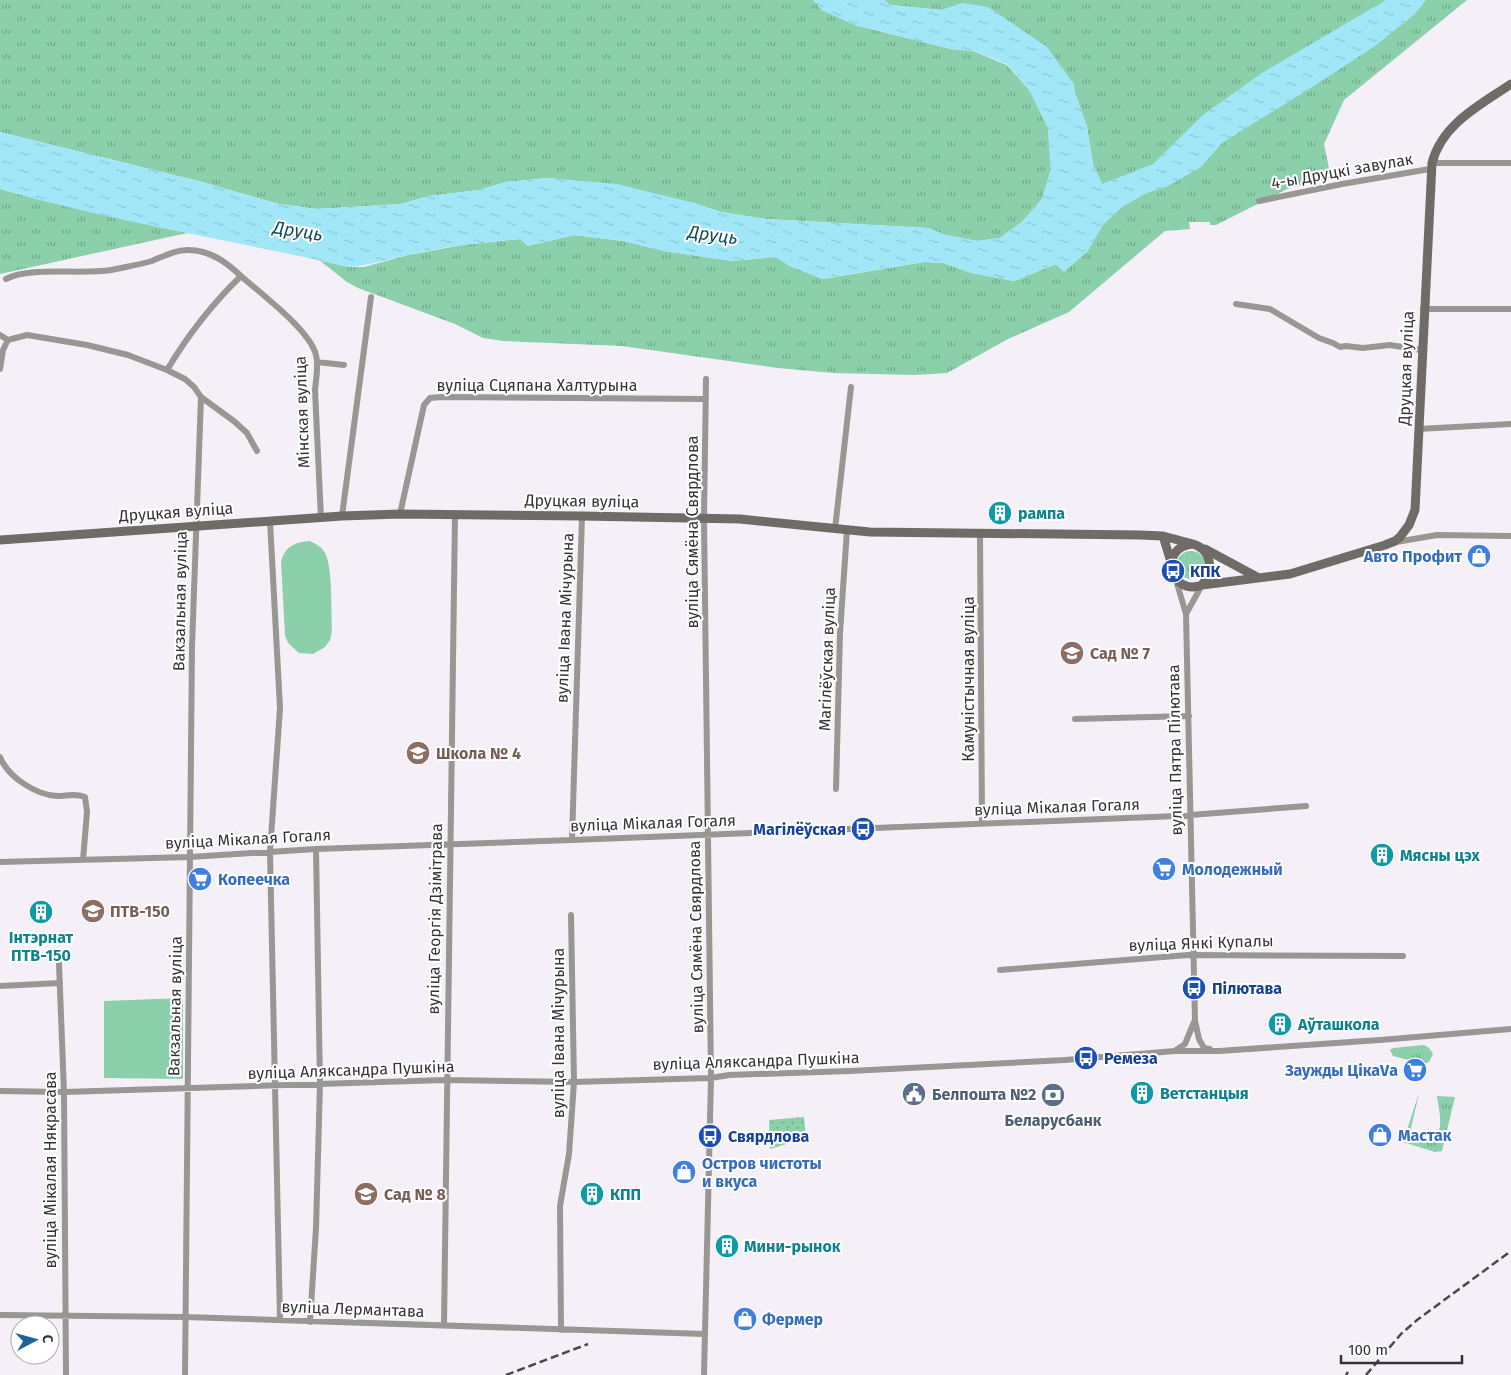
<svg xmlns="http://www.w3.org/2000/svg" width="1511" height="1375" viewBox="0 0 1511 1375" font-family="'Fira Sans',sans-serif">
<style>
.grass{fill:url(#grass-tufts)}
.park{fill:url(#park-dots)}
.pitch{fill:#8bd0ab}
.water{fill:url(#water-ripples)}
.lines{fill:none;stroke-linecap:round;stroke-linejoin:round}
.street{stroke:#999793;stroke-width:6}
.secondary{stroke:#6f6c67;stroke-width:9}
.rail{stroke:#4b484c;stroke-width:2.5;stroke-dasharray:8 4;stroke-linecap:butt}
.labels{text-anchor:middle;dominant-baseline:central;stroke-width:4;stroke-linejoin:round;paint-order:stroke}
.street-label{font-size:16px;fill:#353336;stroke:#fff}
.culture-label{font-size:16px;font-weight:bold;fill:#0d838f;stroke:#fff;text-anchor:start}
.shop-label{font-size:16px;font-weight:bold;fill:#366cbe;stroke:#fff;text-anchor:start}
.transit-label{font-size:16px;font-weight:bold;fill:#164399;stroke:#fff;text-anchor:start}
.education-label{font-size:16px;font-weight:bold;fill:#785e54;stroke:#fff;text-anchor:start}
.service-label{font-size:16px;font-weight:bold;fill:#4e5e75;stroke:#fff;text-anchor:start}
.water-label{font-size:18px;font-style:italic;fill:#124d5a;stroke:#fff}
</style>
<defs>
<pattern id="grass-tufts" width="24" height="20" patternUnits="userSpaceOnUse" patternTransform="scale(1.25)"><rect width="24" height="20" fill="#8bd0ab"/><path d="M3 7l-1-3M5 7V3M7 7l1-3M15 17l-1-3M17 17v-4M19 17l1-3" fill="none" stroke="#72a98c"/></pattern>
<pattern id="park-dots" width="8" height="8" patternUnits="userSpaceOnUse" patternTransform="scale(1.25)"><rect width="8" height="8" fill="#8bd0ab"/><path d="M2 2h.1M6 6h.1" fill="none" stroke="#72a98c" stroke-width="1.8" stroke-linecap="round"/></pattern>
<pattern id="water-ripples" width="26" height="14" patternUnits="userSpaceOnUse" patternTransform="scale(1.25)"><rect width="26" height="14" fill="#a1e7f8"/><path d="M2 4q2-2 4 0t4 0M15 11q2-2 4 0t4 0" fill="none" stroke="#8bc7d5"/></pattern>
</defs>
<rect width="100%" height="100%" fill="#f5eff8"/>
<path class="grass" d="M0,0H813L822,10L855,25L951,49L973,51L1007,65L1030,91L1048,128L1051,170L1042,199L1022,222L1000,238L978,241L945,235L928,228L766,219L721,212L694,203L549,178L506,182L479,190L429,196L401,204L317,209L279,204L198,181L0,132Z
M884,0H1467L1344,100L1324,144L1331,178L1291,187L1216,225H1210V222H1189L1190,229L1165,231L1069,312L1008,339L947,373L915,375L833,373L778,368L622,346L503,341L483,338L455,324L358,288L347,282L319,260L348,267H364L408,255L462,245L520,239L528,246L574,235L624,241L664,251L732,261L776,257L790,266L823,279L924,262L943,263L972,273L1014,281L1056,264L1102,184L1093,165L1087,127L1075,93L1073,83L963,3L942,10L890,5Z
M0,189C63,207 128,220 192,232L0,274Z
M1177 565a14 14 0 1 1 28 0a14 14 0 1 1-28 0Z
M1424,1045L1429,1048L1433,1054L1429,1062L1424,1064L1393,1056L1390,1050L1393,1048Z
M1419,1093L1411,1128C1412,1135 1417,1138 1423,1141C1448,1140 1439,1112 1437,1096L1455,1097L1442,1151L1435,1152L1403,1142Z"/>
<path class="park" d="M804,1117L806,1138L770,1149L769,1120Z"/>
<path class="pitch" d="M310,541C316,544 322,547 325,553C333,568 331,613 332,631L330,640L325,647L313,654L299,653L288,643L285,635L281,562C285,547 294,542 310,541Z
M183,998V1079L104,1078V1001Z"/>
<path class="water" d="M813,0H884L890,5L942,10L963,3L988,7L1047,47L1073,83L1075,93L1087,127L1093,165L1102,184L1153,164L1203,115L1262,73L1386,0H1426L1415,14L1375,46L1314,86L1222,143L1201,167L1168,186L1147,193L1122,207L1103,225L1088,251L1064,272L1055,264L1014,281L972,273L943,263L924,262L822,279L790,266L776,257L732,261L664,251L624,241L574,235L528,246L520,239C482,243 445,246 408,255C388,259 369,266 348,267C232,240 114,222 0,189V132L198,181L278,204L317,209L401,204L429,196L479,190L506,182L549,178L617,184L694,203L721,212L766,219L928,228L945,235L978,241L1000,238L1022,222L1042,199L1051,170L1048,128L1030,91L1007,64L974,51L951,49L855,25L822,10Z"/>
<g class="lines">
<path class="street" d="M1432,163H1511
M1259,201L1342,184L1430,169
M6,279C30,266 81,275 111,270C124,267 139,265 152,261C164,256 175,250 188,250C210,250 226,262 241,276
M1236,304L1270,309L1319,338L1333,343L1340,347L1346,346L1363,348L1390,345L1421,350
M1423,309H1511
M0,335L8,340L27,335L87,345L128,355L167,370L185,379L194,387L201,397L235,422L247,433L257,451
M317,362L344,365
M0,369L3,350L8,340
M167,370C188,335 212,304 241,276C261,294 310,330 316,355C319,366 316,378 315,390L321,518
M1418,429L1511,424
M400,514L424,405L430,398L441,397L706,399
M342,516L371,297
M270,521L280,708L270,852L280,1320
M835,529L851,387
M980,534L982,823
M1396,542L1437,535L1511,536
M1176,580L1186,614L1195,1021L1199,1039L1204,1048L1210,1049
M1186,614L1202,585
M1075,719L1189,716
M0,757C8,777 36,795 57,796C67,796 75,793 85,797L87,812L83,860
M836,789L840,633L847,530
M572,840L582,516
M0,862L190,857L316,849L572,840L1177,816L1306,806
M59,964L64,1092L66,1375
M1000,970L1188,955L1403,956
M0,986L60,983
M1176,1050L1185,1044L1194,1022
M0,1091L64,1092L446,1080L574,1082L711,1078L729,1075L850,1071L1065,1060L1175,1051H1219L1380,1040L1511,1029
M0,1315L185,1317L705,1334
M310,1322L316,1228L320,1084L316,849
M444,1325L455,514
M561,1330L560,1206L569,1154L574,1082L571,915
M185,1375L192,647L201,397
M704,1375L711,1078L704,518L706,379"/>
<path class="secondary" d="M1163,536L1171,562
M0,540L342,516L400,514L582,516L740,519L870,532L1140,535L1163,536L1193,544
M1193,544C1213,550 1213,571 1202,585C1170,597 1157,547 1193,544Z
M1205,549L1257,577
M1202,585L1290,574L1385,545L1395,541L1400,537L1409,525L1415,510L1432,163C1442,124 1480,105 1511,84"/>
<path class="rail" d="M506,1375L588,1344
M1346,1375L1348,1372
M1366,1375L1401,1334L1417,1320L1511,1251"/>
</g>
<defs>
<g id="building-disc" transform="scale(1.25)"><circle r="9.5" fill="#0f9aa8" stroke="#fff"/><path d="M-4-6H4V6H1V3H-1V6H-4ZM-2.5-4.3h1.7v1.8h-1.7ZM.8-4.3h1.7v1.8H.8ZM-2.5-1h1.7V.8h-1.7ZM.8-1h1.7V.8H.8Z" fill="#fff"/></g>
<g id="shop-disc" transform="scale(1.25)"><circle r="9.5" fill="#3f7fe0" stroke="#fff"/><path d="M-5-2.5h2.3a2.7 3.5 0 0 1 5.4 0H5L5.5 6h-11ZM-1.5-2.5h3a1.5 2.3 0 0 0-3 0Z" fill="#fff"/></g>
<g id="bus-disc" transform="scale(1.25)"><circle r="9.5" fill="#1a4fb4" stroke="#fff"/><path d="M-5-6H5V4H4V6H2V4H-2V6H-4V4H-5ZM-3.5-4V0h7V-4ZM-3.5 1.2v1.5H-2V1.2ZM2 1.2v1.5H3.5V1.2Z" fill="#fff"/></g>
<g id="school-disc" transform="scale(1.25)"><circle r="9.5" fill="#8d6e63" stroke="#fff"/><path d="M0-5L7-2L0 1L-7-2ZM-4 1L0 2.5L4 1V4Q0 6-4 4Z" fill="#fff"/></g>
<g id="supermarket-disc" transform="scale(1.25)"><circle r="9.5" fill="#3f7fe0" stroke="#fff"/><path d="M-6-5.5h2.5l.6 2H6L4.5 2H-2.5L-4.4-4H-6ZM-1.5 3.2a1.3 1.3 0 1 0 .1 0ZM3 3.2a1.3 1.3 0 1 0 .1 0Z" fill="#fff"/></g>
<g id="university-disc" transform="scale(1.25)"><circle r="9.5" fill="#8d6e63" stroke="#fff"/><path d="M0-5L7-2L0 1L-7-2ZM-4 1L0 2.5L4 1V4Q0 6-4 4Z" fill="#fff"/></g>
<g id="civic-disc" transform="scale(1.25)"><circle r="9.5" fill="#5c6f8a" stroke="#fff"/><path d="M-.6-6.5H3V-4.5H.6V-3L4-1V1h2V6H-6V1h2V-1L-.6-3ZM-1.2 2.5V6h2.4V2.5Z" fill="#fff"/></g>
<g id="bank-disc" transform="scale(1.25)"><circle r="9.5" fill="#5c6f8a" stroke="#fff"/><path d="M-6-4H6V4H-6ZM0-2.3a2.3 2.3 0 1 0 0 4.6a2.3 2.3 0 1 0 0-4.6Z" fill="#fff"/></g>
</defs>
<g fill-rule="evenodd">
<use href="#building-disc" x="1000" y="513"/>
<use href="#shop-disc" x="1479" y="556"/>
<use href="#bus-disc" x="1173" y="571"/>
<use href="#school-disc" x="1072" y="653"/>
<use href="#school-disc" x="418" y="753"/>
<use href="#bus-disc" x="863" y="829"/>
<use href="#building-disc" x="1382" y="855"/>
<use href="#supermarket-disc" x="1164" y="869"/>
<use href="#supermarket-disc" x="200" y="879"/>
<use href="#university-disc" x="93" y="911"/>
<use href="#building-disc" x="41" y="912"/>
<use href="#bus-disc" x="1194" y="988"/>
<use href="#building-disc" x="1280" y="1024"/>
<use href="#bus-disc" x="1086" y="1058"/>
<use href="#supermarket-disc" x="1415" y="1070"/>
<use href="#building-disc" x="1142" y="1093"/>
<use href="#civic-disc" x="914" y="1094"/>
<use href="#bank-disc" x="1053" y="1095"/>
<use href="#shop-disc" x="1380" y="1135"/>
<use href="#bus-disc" x="710" y="1136"/>
<use href="#shop-disc" x="684" y="1172"/>
<use href="#school-disc" x="366" y="1194"/>
<use href="#building-disc" x="592" y="1194"/>
<use href="#building-disc" x="727" y="1246"/>
<use href="#shop-disc" x="745" y="1319"/>
</g>
<g class="labels">
<g class="street-label">
<text transform="translate(1342 171) rotate(-10)">4-ы Друцкі завулак</text>
<text transform="translate(1406 368) rotate(-88)">Друцкая вуліца</text>
<text x="537" y="385">вуліца Сцяпана Халтурына</text>
<text transform="translate(302 412) rotate(-92)">Мінская вуліца</text>
<text transform="translate(582 501) rotate(1)">Друцкая вуліца</text>
<text transform="translate(176 512) rotate(-4)">Друцкая вуліца</text>
<text transform="translate(692 532) rotate(-90)">вуліца Сямёна Свярдлова</text>
<text transform="translate(180 601) rotate(-89)">Вакзальная вуліца</text>
<text transform="translate(565 618) rotate(-88)">вуліца Івана Мічурына</text>
<text transform="translate(827 659) rotate(-88)">Магілёўская вуліца</text>
<text transform="translate(968 679) rotate(-90)">Камуністычная вуліца</text>
<text transform="translate(1175 750) rotate(-91)">вуліца Пятра Пілютава</text>
<text transform="translate(1057 807) rotate(-2)">вуліца Мікалая Гогаля</text>
<text transform="translate(653 823) rotate(-2)">вуліца Мікалая Гогаля</text>
<text transform="translate(248 839) rotate(-3)">вуліца Мікалая Гогаля</text>
<text transform="translate(435 919) rotate(-89)">вуліца Георгія Дзімітрава</text>
<text transform="translate(696 937) rotate(-91)">вуліца Сямёна Свярдлова</text>
<text transform="translate(1201 943) rotate(-2)">вуліца Янкі Купалы</text>
<text transform="translate(175 1006) rotate(-89)">Вакзальная вуліца</text>
<text transform="translate(558 1033) rotate(-90)">вуліца Івана Мічурына</text>
<text transform="translate(756 1061) rotate(-2)">вуліца Аляксандра Пушкіна</text>
<text transform="translate(351 1070) rotate(-2)">вуліца Аляксандра Пушкіна</text>
<text transform="translate(50 1170) rotate(-90)">вуліца Мікалая Някрасава</text>
<text transform="translate(353 1309) rotate(2)">вуліца Лермантава</text>
</g>
<g class="culture-label">
<text x="1018" y="513">рампа</text>
<text x="1400" y="855">Мясны цэх</text>
<text x="41" y="937" text-anchor="middle">Інтэрнат<tspan x="41" dy="18">ПТВ-150</tspan></text>
<text x="1298" y="1024">Аўташкола</text>
<text x="1160" y="1093">Ветстанцыя</text>
<text x="610" y="1194">КПП</text>
<text x="744" y="1246">Мини-рынок</text>
</g>
<g class="shop-label">
<text x="1462" y="556" text-anchor="end">Авто Профит</text>
<text x="1182" y="869">Молодежный</text>
<text x="218" y="879">Копеечка</text>
<text x="1398" y="1070" text-anchor="end">Заужды ЦікаVа</text>
<text x="1398" y="1135">Мастак</text>
<text x="702" y="1163">Остров чистоты<tspan x="702" dy="18">и вкуса</tspan></text>
<text x="762" y="1319">Фермер</text>
</g>
<g class="transit-label">
<text x="1190" y="571">КПК</text>
<text x="846" y="829" text-anchor="end">Магілёўская</text>
<text x="1212" y="988">Пілютава</text>
<text x="1104" y="1058">Ремеза</text>
<text x="728" y="1136">Свярдлова</text>
</g>
<g class="education-label">
<text x="1090" y="653">Сад № 7</text>
<text x="436" y="753">Школа № 4</text>
<text x="110" y="911">ПТВ-150</text>
<text x="384" y="1194">Сад № 8</text>
</g>
<g class="service-label">
<text x="932" y="1094">Белпошта №2</text>
<text x="1053" y="1120" text-anchor="middle">Беларусбанк</text>
</g>
<g class="water-label">
<text transform="translate(298 231) rotate(9)">Друць</text>
<text transform="translate(713 235) rotate(8)">Друць</text>
</g>
</g>
<g transform="translate(35 1340) rotate(84)"><circle r="24" fill="#ffffff" stroke="#aeadaf"/>
<path d="M0-4L9 19L0 12L-9 19Z" fill="#1e6297"/>
<text y="-8" font-size="14" font-weight="bold" text-anchor="middle" fill="#353336">С</text>
</g>
<path d="M1341 1355v8h121v-8" fill="none" stroke="#353336" stroke-width="2.5"/>
<text x="1348" y="1355" font-size="15" fill="#353336" stroke="#ffffff" stroke-width="4" paint-order="stroke">100 m</text>
</svg>
